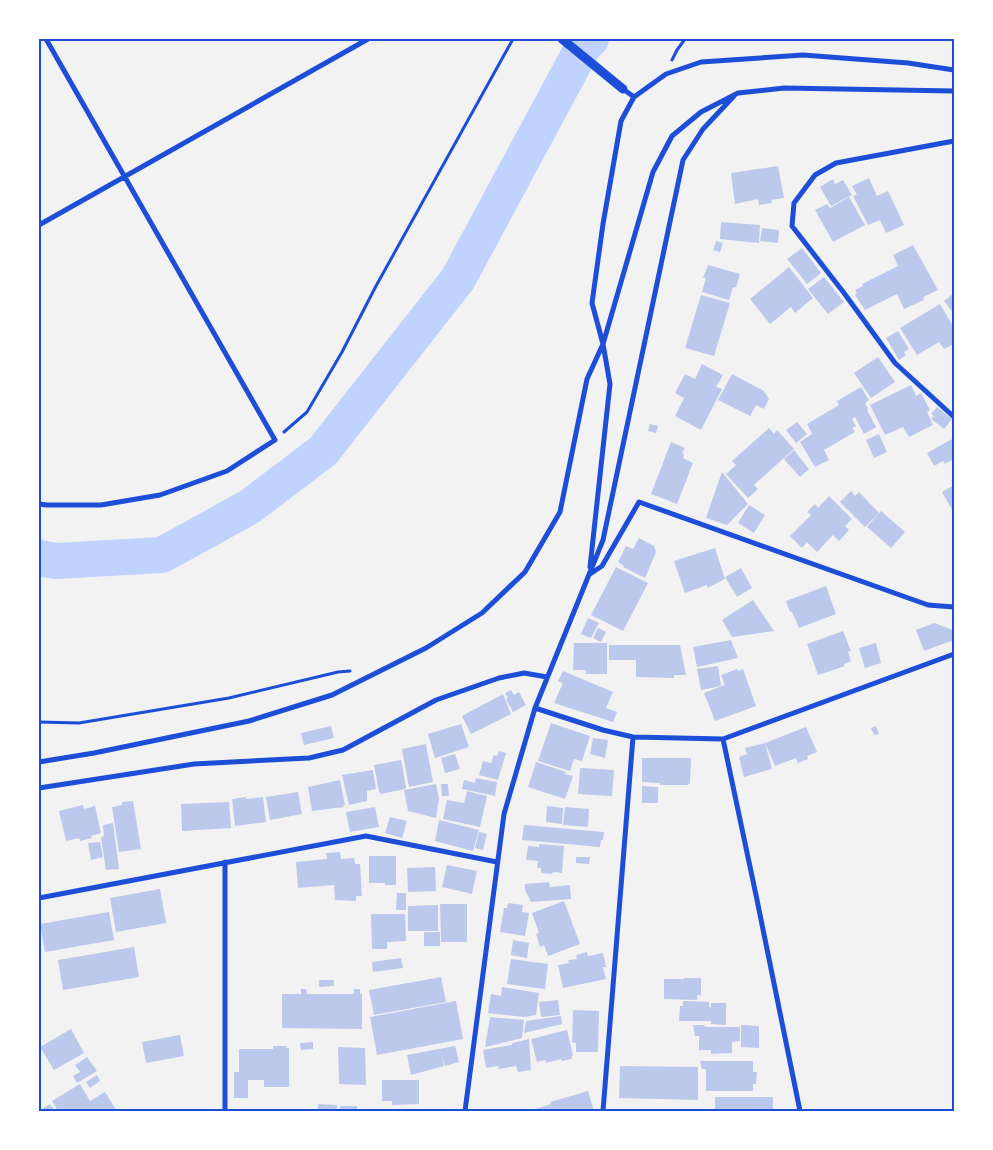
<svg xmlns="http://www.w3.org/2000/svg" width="993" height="1150" viewBox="0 0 993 1150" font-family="'Noto Sans',sans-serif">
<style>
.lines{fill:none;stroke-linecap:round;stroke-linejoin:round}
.river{stroke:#bfd3fe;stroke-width:36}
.building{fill:#bdc9ec}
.path{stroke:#1d4ed8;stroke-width:3}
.minor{stroke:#1d4ed8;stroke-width:5}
.tertiary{stroke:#1d4ed8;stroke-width:9}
.neatline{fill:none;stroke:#1d4ed8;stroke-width:2}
</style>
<rect width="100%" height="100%" fill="#f2f2f2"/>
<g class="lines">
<path class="river" d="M39,558L56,561L162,555L249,507L323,451L458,279L584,45L591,39"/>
</g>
<path class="building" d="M778,166L784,198L771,200L772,203L759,205L758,199L735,204L731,173Z
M869,178L877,196L888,191L904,225L886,233L880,220L868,225L853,196L857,195L852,186Z
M833,179L835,184L843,180L852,195L831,206L820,187Z
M849,197L865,225L833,242L815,210L827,204L830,208Z
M721,222L760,225L759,243L720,239Z
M762,228L779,230L778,243L760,241Z
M716,241L723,243L720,252L713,250Z
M913,245L938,290L923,297L924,300L904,309L897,294L865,310L855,295L857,293L855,290L863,286L862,284L898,266L893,255Z
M802,248L821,273L807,284L787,259Z
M708,265L740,274L736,287H733L729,300L702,292L706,278H703Z
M789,267L813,298L795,313L791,307L770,324L750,299Z
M824,277L844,302L828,314L808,289Z
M954,293V314L944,301Z
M701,295L730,303L714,356L685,348Z
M940,304L954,328V344L944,349L939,342L917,355L900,328Z
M898,331L909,349L904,352L906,355L899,360L886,338Z
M878,357L895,382L871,398L854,373Z
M702,364L723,375L716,387L722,389L701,430L675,416L684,398L675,393L685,374L695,379Z
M732,374L764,391L769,399L764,409L756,405L750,416L718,400Z
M911,385L916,396L921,393L930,410L927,412L933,425L909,437L903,427L885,435L870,405Z
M861,387L869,400L865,403L868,409L867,410L876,427L864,434L855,417L852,419L856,426L852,428L855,432L824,450L829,460L815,467L800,442L812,434L807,424L839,405L837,401Z
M937,407L952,419L944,429L931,419L934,416L931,414Z
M797,422L807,434L796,443L786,430Z
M650,424L658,426L656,433L648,431Z
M769,428L774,434L777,430L794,449L754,485L758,489L748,498L726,474L736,465L732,461Z
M879,434L887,452L874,458L866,440Z
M954,438V459L945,464L943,461L934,466L927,453Z
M671,442L685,448L682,453L684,454L683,458L693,463L677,504L651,494Z
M794,450L809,469L800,477L784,459Z
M722,472L748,504L727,525L706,518Z
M954,478V513L942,492L954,485L951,480Z
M851,491L855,496L859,492L879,513L865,527L840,502Z
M829,496L852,519L845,526L849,530L839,541L833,535L817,552L807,542L802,548L790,536L811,515L807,512L815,504L818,508Z
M749,505L765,515L754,533L738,523Z
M881,511L905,532L891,548L867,527Z
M639,538L654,546L656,552L645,578L623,567L624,566L618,562L626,546L633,549Z
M715,548L725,579L707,588V585L685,593L674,561Z
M616,567L648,583L623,631L591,615Z
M741,568L752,588L737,597L725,577Z
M826,586L836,614L799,628L792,612H790L786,601Z
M753,600L774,631L732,637L722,620Z
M588,618L599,623L591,638L581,634Z
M934,623L953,630L954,640L924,651L916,630Z
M598,628L606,632L601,642L593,638Z
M843,631L851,651L848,652L851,661L844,664L845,666L818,675L807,644Z
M731,640L738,658L697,667L693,647Z
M574,643H607V674H586V670H573Z
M876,643L881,663L865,668L859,648Z
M609,645H680L686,675H674V678L636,677V660H609Z
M718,666L721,686L701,690L697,669Z
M737,669L738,671L743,669L756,706L715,721L704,693L725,685L721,675Z
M563,671L613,692L606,708L617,712L613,722L554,703L563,683L558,681Z
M511,690L514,695L519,692L526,705L513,712L506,699L508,698L505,693Z
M503,694L511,714L471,734L462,716Z
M551,723L590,736L582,761L574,759L570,771L538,761Z
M461,724L469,747L435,758L428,734Z
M331,726L334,738L304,745L301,733Z
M876,726L879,734L874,735L871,728Z
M806,727L817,752L807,756L808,759L798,763L796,758L775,766L765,743Z
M593,738L608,740L605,758L590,754Z
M765,743L772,769L744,777L739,757L747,754L745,748Z
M426,744L433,782L409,787L402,749Z
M499,751L506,753L498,780L479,775L483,761L491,763L494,755L497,756Z
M455,754L460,769L445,773L441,758Z
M642,758H691L690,783L688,785H660V783L642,782Z
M401,760L406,787L405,789L381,794L379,792L374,765Z
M536,762L566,772L565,774L573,776L565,799L528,787Z
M580,768L614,770L612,796L578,794Z
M373,770L376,789L367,791V801L349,805L342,775Z
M476,778L497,782L495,796L462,789L464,780L475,783Z
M340,780L345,805H343L344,807L312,811L308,787Z
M436,784L439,798L436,818L408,811L404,790Z
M441,784H448L449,796H442Z
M642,786L658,787V803H642Z
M467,791L487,796L480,827L443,819L447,800L464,803Z
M298,792L302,814L270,820L266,797Z
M246,797V799L263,797L266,822L235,826L232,799Z
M133,801L141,849L119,852L112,807L122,805V802Z
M229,802L231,828L182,831L181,804Z
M83,805L84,809L95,806L101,833L91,836L92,838L80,841L79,838L66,841L59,811Z
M547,806L563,808L562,824L546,822Z
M375,807L379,827L350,832L346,812Z
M565,807L589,809L588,827L563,825Z
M390,817L407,821L402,838L385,833Z
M439,820L479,830L473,851L435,841Z
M113,823L119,869L106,870L101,837L104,836L103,825Z
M524,825L604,832L603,840H601L600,847L522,840Z
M479,832L487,834L483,850L475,848Z
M100,842L103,857L91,860L88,843Z
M539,844L564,846L562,873L553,872L552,874L541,873V868H537L538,861L526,860L528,846L539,847Z
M340,852L341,859L354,858L355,864H360L362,896H356V901L335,900L334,885L298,888L296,862L327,859L326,853Z
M369,856H396V885H385V883H369Z
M576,857H590L589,864L576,863Z
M447,865L477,871L472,894L442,887Z
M435,867L436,891L408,892L407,868Z
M549,882L550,887L570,885L571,899L531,902L525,890V884Z
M160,889L166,923L116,932L110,898Z
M397,893H406V910H396Z
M564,901L580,944L548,956L544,945L540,947L536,934L539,933L532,913Z
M508,903L523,905L522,912L529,913L525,936L500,932L504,908H507Z
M440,904H467V942H441Z
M438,905V931H408V906Z
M109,912L114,940L45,952L40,924Z
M371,914H405L406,941L387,942V949H372Z
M424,932H440V946H424Z
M513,940L529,943L527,958L511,955Z
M134,947L139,977L63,990L58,960Z
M587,952L588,956L603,953L606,967H603L606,979L563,988L558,965L569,963L568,960L577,959L576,955Z
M401,958L403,968L373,972L372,962Z
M511,959L548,964L545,989L507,984Z
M441,977L446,1002L374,1015L369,990Z
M684,978H701V995H697V1000L664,999V979H684Z
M319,980H334V986L319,987Z
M502,987L539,993L536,1015L525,1017L488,1013L491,994L501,996Z
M301,989H306L307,994H354V989H360V994H362V1029L282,1028V994H301Z
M558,1000L560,1015L541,1017L539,1002Z
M456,1001L463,1039L377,1055L370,1017Z
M683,1001L709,1002V1007H711V1003H726V1025L711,1024V1021H679L680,1006H683Z
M573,1010L599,1011L598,1052H576V1043L572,1042Z
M561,1016L562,1024L524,1033L526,1021Z
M490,1017L524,1020L522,1038L485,1047Z
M693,1025H704L705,1027H740V1041L732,1042V1053L711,1054V1050H699V1036H695Z
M741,1025L759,1026V1048L741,1047Z
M71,1029L84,1053L54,1070L40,1047Z
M567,1030L573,1055L572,1056V1059L562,1061L561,1059L546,1063L545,1060L537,1062L531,1039Z
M180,1035L184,1056L146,1063L142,1042Z
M529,1039L531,1070L518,1072L516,1066L499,1069L498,1066L486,1068L483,1050L512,1045V1043Z
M313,1042V1049L301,1050L300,1043Z
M273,1046H287L286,1048H289V1087H264V1080H248V1098H234V1072H239V1049H273Z
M455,1046L459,1062L445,1066L442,1055L444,1066L411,1075L407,1055Z
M338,1047L365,1048L366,1085L339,1084Z
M87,1057L97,1071L77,1083L73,1076L80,1072L75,1065Z
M700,1061H753V1072H757L756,1084H753V1091H706V1069H702Z
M620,1066L698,1067V1100L619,1098Z
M97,1075L100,1081L90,1088L86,1082Z
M382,1080H419V1104L392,1105V1101H382Z
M80,1084L90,1101L105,1092L117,1111H58L52,1101Z
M588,1091L594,1111H530L551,1104L550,1102Z
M715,1097H773V1110L715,1111Z
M50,1104L55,1111H39Z
M318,1104L337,1105V1111H318Z
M340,1106H357V1111H340Z"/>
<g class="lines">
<path class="path" d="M672,60L677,50L685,39
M284,432L307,412L342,352L376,286L513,39
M39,722L79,723L229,698L338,672L350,671"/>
<path class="minor" d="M623,89L634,97
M954,141L836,163L815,175L794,203L792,226L844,293L895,363L954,417
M39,225L368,39
M39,504L47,505H101L160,495L227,471L275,440L46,39
M590,567L610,384L603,344L592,303L603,224L621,121L634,97L666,74L701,62L803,55L908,63L954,70
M590,574L602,566L639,502L928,605L954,607
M535,708L603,730L633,737L723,739L954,654
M723,739L756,895L800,1111
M39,762L94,753L249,721L332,695L426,648L482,613L525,572L560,512L587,379L603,344L653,172L672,136L701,112L738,93L784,88L954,91
M39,788L194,764L309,758L343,750L436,700L499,678L524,673L547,677
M225,862V1111
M39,898L366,836L497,862
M465,1111L504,814L535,708L603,540L683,160L703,129L734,96
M603,1111L633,737"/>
<path class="tertiary" d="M562,39L623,89"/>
</g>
<rect width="993" height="1150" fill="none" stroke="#ffffff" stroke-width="80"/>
<rect x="40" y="40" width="913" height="1070" class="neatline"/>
</svg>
